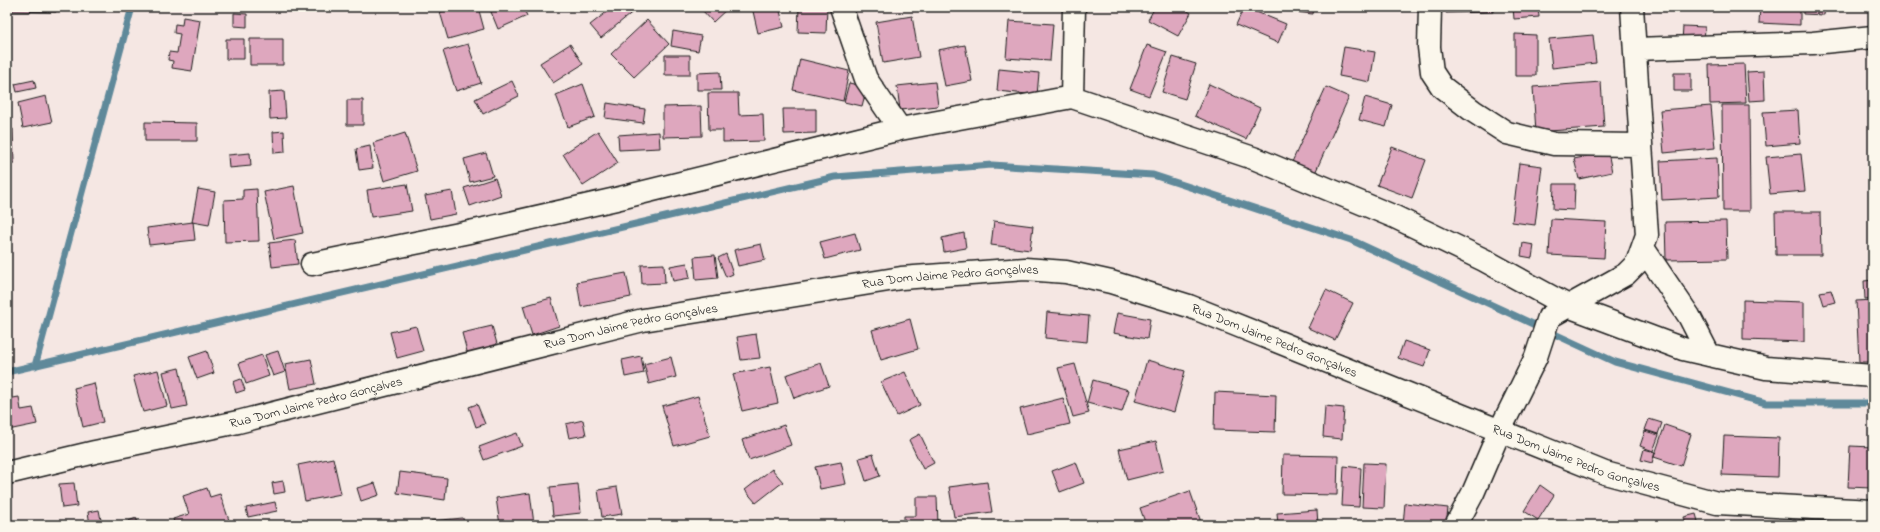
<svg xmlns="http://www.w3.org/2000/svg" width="1880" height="532" viewBox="0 0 1880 532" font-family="'Indie Flower',sans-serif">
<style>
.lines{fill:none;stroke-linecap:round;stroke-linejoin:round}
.stream{stroke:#5f899a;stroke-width:7}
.building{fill:#dea7be;stroke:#1c1c1c}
.minor-casing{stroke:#1c1c1c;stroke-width:25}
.secondary-casing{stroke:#1c1c1c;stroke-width:25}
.minor{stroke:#fbf7ec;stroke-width:22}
.secondary{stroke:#fbf7ec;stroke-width:22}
.labels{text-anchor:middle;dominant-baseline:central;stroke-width:3;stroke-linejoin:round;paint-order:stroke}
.street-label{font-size:13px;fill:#1c1c1c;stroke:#fbf7ec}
</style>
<rect width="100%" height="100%" fill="#f5e7e3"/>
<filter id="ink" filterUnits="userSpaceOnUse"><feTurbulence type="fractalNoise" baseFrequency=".025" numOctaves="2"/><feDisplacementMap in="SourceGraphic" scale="8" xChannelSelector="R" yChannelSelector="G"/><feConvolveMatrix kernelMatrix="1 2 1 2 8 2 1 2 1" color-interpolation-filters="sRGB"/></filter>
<g filter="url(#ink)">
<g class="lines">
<path class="stream" d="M35,366L132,7
M7,372L835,177L992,165L1153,175L1351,240L1615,362L1766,403H1873"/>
</g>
<path class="building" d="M11,7H56V12L11,11Z
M458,7H478L484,29L448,39L440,12Z
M489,7H523L527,16L498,29Z
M613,7H632L635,10L601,38L590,25Z
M705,7H727L728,8L713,22L702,10Z
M752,7H779L784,27L758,33Z
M799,7H827L826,33L798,32Z
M1155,7H1181L1191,13L1178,36L1148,20Z
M1244,7L1286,24L1278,43L1236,25Z
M1288,7H1314L1313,14L1287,11Z
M1446,7H1493V12L1446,13Z
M1513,7H1538L1539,17L1514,19Z
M1760,7H1800V25L1759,23Z
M1803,7H1825L1824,15L1803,14Z
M234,13L247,14V27L234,26Z
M912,16L919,57L883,63L876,22Z
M183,17L200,20L192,71L172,68L173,61L168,60L169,52L177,53L180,34L174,33L175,24L182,25Z
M647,20L669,44L634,77L611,54Z
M1009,21L1053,24L1050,61L1006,58Z
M1683,26L1705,27L1704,43L1682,41Z
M673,31L701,36L698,51L671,46Z
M1515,34L1536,35V76H1515Z
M1593,35L1596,63L1552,68L1549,39Z
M226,39H244V59H226Z
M250,39H283V65H250Z
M468,44L481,83L456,91L443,51Z
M570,44L583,64L553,83L540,63Z
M965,45L972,81L945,86L938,50Z
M1147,45L1167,52L1149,96L1130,89Z
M1344,47L1375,52L1370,82L1339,76Z
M665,55H690V75H665Z
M1173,57L1196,64L1185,99L1162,92Z
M800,59L849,71L843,101L793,90Z
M1744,64L1746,103L1710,104L1709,65Z
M999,69L1039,73L1037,95L997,91Z
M1764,71L1765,100L1749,101L1747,72Z
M720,72L721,90H697V73Z
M1674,73H1691V91H1674Z
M34,80L36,88L17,92L15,84Z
M512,81L519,96L483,114L475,99Z
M935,82L938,106L900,110L897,86Z
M1601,82L1604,127L1536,132L1533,87Z
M849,83L867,87L862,106L844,102Z
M583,84L595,117L568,127L556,95Z
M1209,84L1260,108L1246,139L1195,116Z
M1326,87L1349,97L1315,173L1292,162Z
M284,91L286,118L270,119L269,92Z
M708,93H738L739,115L763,114L764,141L723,142V130H709Z
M46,96L52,122L23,128L18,103Z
M1365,97L1392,105L1386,127L1359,120Z
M347,100H363V125H347Z
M607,103L645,109L643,123L605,118Z
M1722,105H1749L1750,211H1723Z
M701,106L702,136L663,137V107Z
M1711,106L1715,148L1664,153L1660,110Z
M783,109H816V133L784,134Z
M1798,110L1800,143L1766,146L1763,112Z
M145,122L197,123V141H145Z
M7,129H13L14,163H7Z
M284,131L285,152L274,153L273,132Z
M598,131L618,163L583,186L563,154Z
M659,132L660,148L619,150L618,135Z
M405,133L417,171L384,181L373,143Z
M370,146L373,168L359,170L356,149Z
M1392,147L1426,160L1412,198L1377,185Z
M1608,152L1612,172L1579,179L1574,159Z
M250,153L251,166L229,168L228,155Z
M486,153L493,176L470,182L464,159Z
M1801,154L1805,191L1770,194L1766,157Z
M1717,158L1719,197L1662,200L1660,161Z
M1519,163L1542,166L1535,225L1512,222Z
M495,178L501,195L470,206L464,188Z
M407,184L412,211L371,217L367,190Z
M1554,184H1575L1574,210L1553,209Z
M294,186L303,233L274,239L264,192Z
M198,189L215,192L209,225L192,222Z
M257,189L259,241L225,242L224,200L243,199V190Z
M452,191L456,214L430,219L425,196Z
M1775,212H1820L1821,255H1776Z
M1551,219L1606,222L1604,258L1549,255Z
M994,221L1033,226L1030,250L991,245Z
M1726,221L1727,259L1666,260L1665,222Z
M193,222L195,240L149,245L147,228Z
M855,233L860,250L825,259L820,242Z
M964,233L966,248L944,252L942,238Z
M295,240L298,264L272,267L269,243Z
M1523,243L1534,245L1532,258L1521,256Z
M761,244L765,260L738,266L734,250Z
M726,254L733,274L726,277L718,258Z
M715,255L718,278L696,280L694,257Z
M687,263L690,278L673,281L670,266Z
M664,264L665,283L642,284L641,265Z
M626,273L631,297L581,307L577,282Z
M1873,280V298L1865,299L1864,281Z
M1326,290L1353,303L1335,340L1308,328Z
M1831,290L1835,302L1824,305L1820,292Z
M551,298L559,326L532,335L523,306Z
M1743,300L1804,302V342L1743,340Z
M1873,300V362H1859L1856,301Z
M1047,312L1089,316L1087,342L1045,338Z
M1117,313L1150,319L1147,339L1113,333Z
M910,319L918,349L881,360L872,330Z
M416,326L423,351L397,358L390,332Z
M492,326L499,351L469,359L462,333Z
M756,334L760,358L741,360L737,337Z
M1404,341L1430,350L1424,367L1398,358Z
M207,351L214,373L197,379L189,357Z
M278,351L285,372L273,376L265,355Z
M262,355L269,376L246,384L239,363Z
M641,356L644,373L625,377L622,360Z
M671,357L676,377L649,384L644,364Z
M311,359L316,384L290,389L285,364Z
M1147,360L1185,371L1174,412L1135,401Z
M821,363L829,386L794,398L786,375Z
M1075,364L1089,413L1073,417L1058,368Z
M770,367L778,403L742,411L733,374Z
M179,368L187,406L172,409L163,372Z
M158,370L167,406L143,412L133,376Z
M905,372L920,405L897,416L881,382Z
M241,379L245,390L236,393L233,382Z
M1093,380L1129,390L1122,412L1087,403Z
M94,383L103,422L83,427L74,388Z
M1215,392L1276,395L1275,432L1214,430Z
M698,396L710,436L674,446L662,406Z
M19,397L21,410L33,408L37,424L8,430L7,399Z
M1063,398L1070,424L1027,434L1020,409Z
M477,404L485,424L476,427L469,407Z
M1325,406L1344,408L1342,439L1323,437Z
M1649,419L1662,423L1658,434L1645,430Z
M583,420L586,435L569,438L566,424Z
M784,425L791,445L749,460L742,440Z
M1665,425L1691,434L1681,466L1654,457Z
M1645,431L1659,435L1653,451L1640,446Z
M517,433L522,446L484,460L479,447Z
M920,434L934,463L923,469L909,440Z
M1724,436L1779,438L1778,477L1722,475Z
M1156,441L1163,471L1127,480L1119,449Z
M1850,446L1873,447L1871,488L1848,487Z
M1644,449L1655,452L1652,463L1641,460Z
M873,454L880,476L866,481L859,458Z
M1283,455L1338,456L1337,495L1282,494Z
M333,458L341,494L305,501L298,465Z
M841,462L846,484L820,489L815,467Z
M1076,462L1084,483L1060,492L1052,471Z
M1364,463L1386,464L1384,508L1362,507Z
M1344,466L1361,468L1359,507L1342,506Z
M772,469L783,482L756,503L745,490Z
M400,472L447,478L445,500L397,493Z
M283,481L285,492L274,494L272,483Z
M987,482L992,512L954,517L949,487Z
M74,483L77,506L62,508L59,484Z
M375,483L379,495L361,501L357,488Z
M578,484L581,513L553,516L550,487Z
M1540,485L1554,495L1538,520L1524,511Z
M617,487L622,514L602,517L598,490Z
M207,488L210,497L220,494L230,523L225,525H175L173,519L189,514L183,496Z
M1190,491L1202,525H1146L1140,508Z
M530,493L534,524L500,525L496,498Z
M916,497H937L938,525H904V516H916Z
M275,502L277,511L248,517L246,508Z
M1405,503L1448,508L1446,525H1403Z
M99,510L102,525H90L88,512Z
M1317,510L1318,525H1278L1277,513Z
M1696,514L1699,525H1686L1684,517Z
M136,518L139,525H127L126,522Z
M463,518L464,525H432L431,521Z
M123,521L125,525H114V524Z
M1798,521L1837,523V525H1798Z"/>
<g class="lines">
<g class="minor-casing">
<path id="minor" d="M841,7L866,79L900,129
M1430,7L1429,47L1432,72L1442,87L1473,111L1507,133L1554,144L1641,145
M1635,49L1813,43L1873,37
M1072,97L1074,7
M1643,248L1689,316L1709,355
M312,264L484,229L616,199L900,129L1072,97L1256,159L1395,217L1484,260L1568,306L1683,349L1766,368L1873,376
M1456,525L1473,493L1500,430L1536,357L1549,317L1626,274L1637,263L1647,235L1632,7"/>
</g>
<g class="secondary-casing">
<g id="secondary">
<path id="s1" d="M7,473L95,452L238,422L643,320L901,278L1025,269L1066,272L1111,282L1189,306L1605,473L1717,503L1873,511"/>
</g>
</g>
<use href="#minor" class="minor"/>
<use href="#secondary" class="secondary"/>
</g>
</g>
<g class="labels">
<g class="street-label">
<text stroke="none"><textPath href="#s1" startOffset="965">Rua Dom Jaime Pedro Gonçalves</textPath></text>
<text stroke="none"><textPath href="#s1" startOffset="641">Rua Dom Jaime Pedro Gonçalves</textPath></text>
<text stroke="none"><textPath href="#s1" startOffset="1301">Rua Dom Jaime Pedro Gonçalves</textPath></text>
<text stroke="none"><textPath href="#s1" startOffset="317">Rua Dom Jaime Pedro Gonçalves</textPath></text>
<text stroke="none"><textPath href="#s1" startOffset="1625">Rua Dom Jaime Pedro Gonçalves</textPath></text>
</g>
</g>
<rect width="1880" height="532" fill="none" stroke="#fbf7ec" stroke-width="24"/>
<rect x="12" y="12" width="1856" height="508" fill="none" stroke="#1c1c1c" stroke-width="1.5" filter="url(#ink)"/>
</svg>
